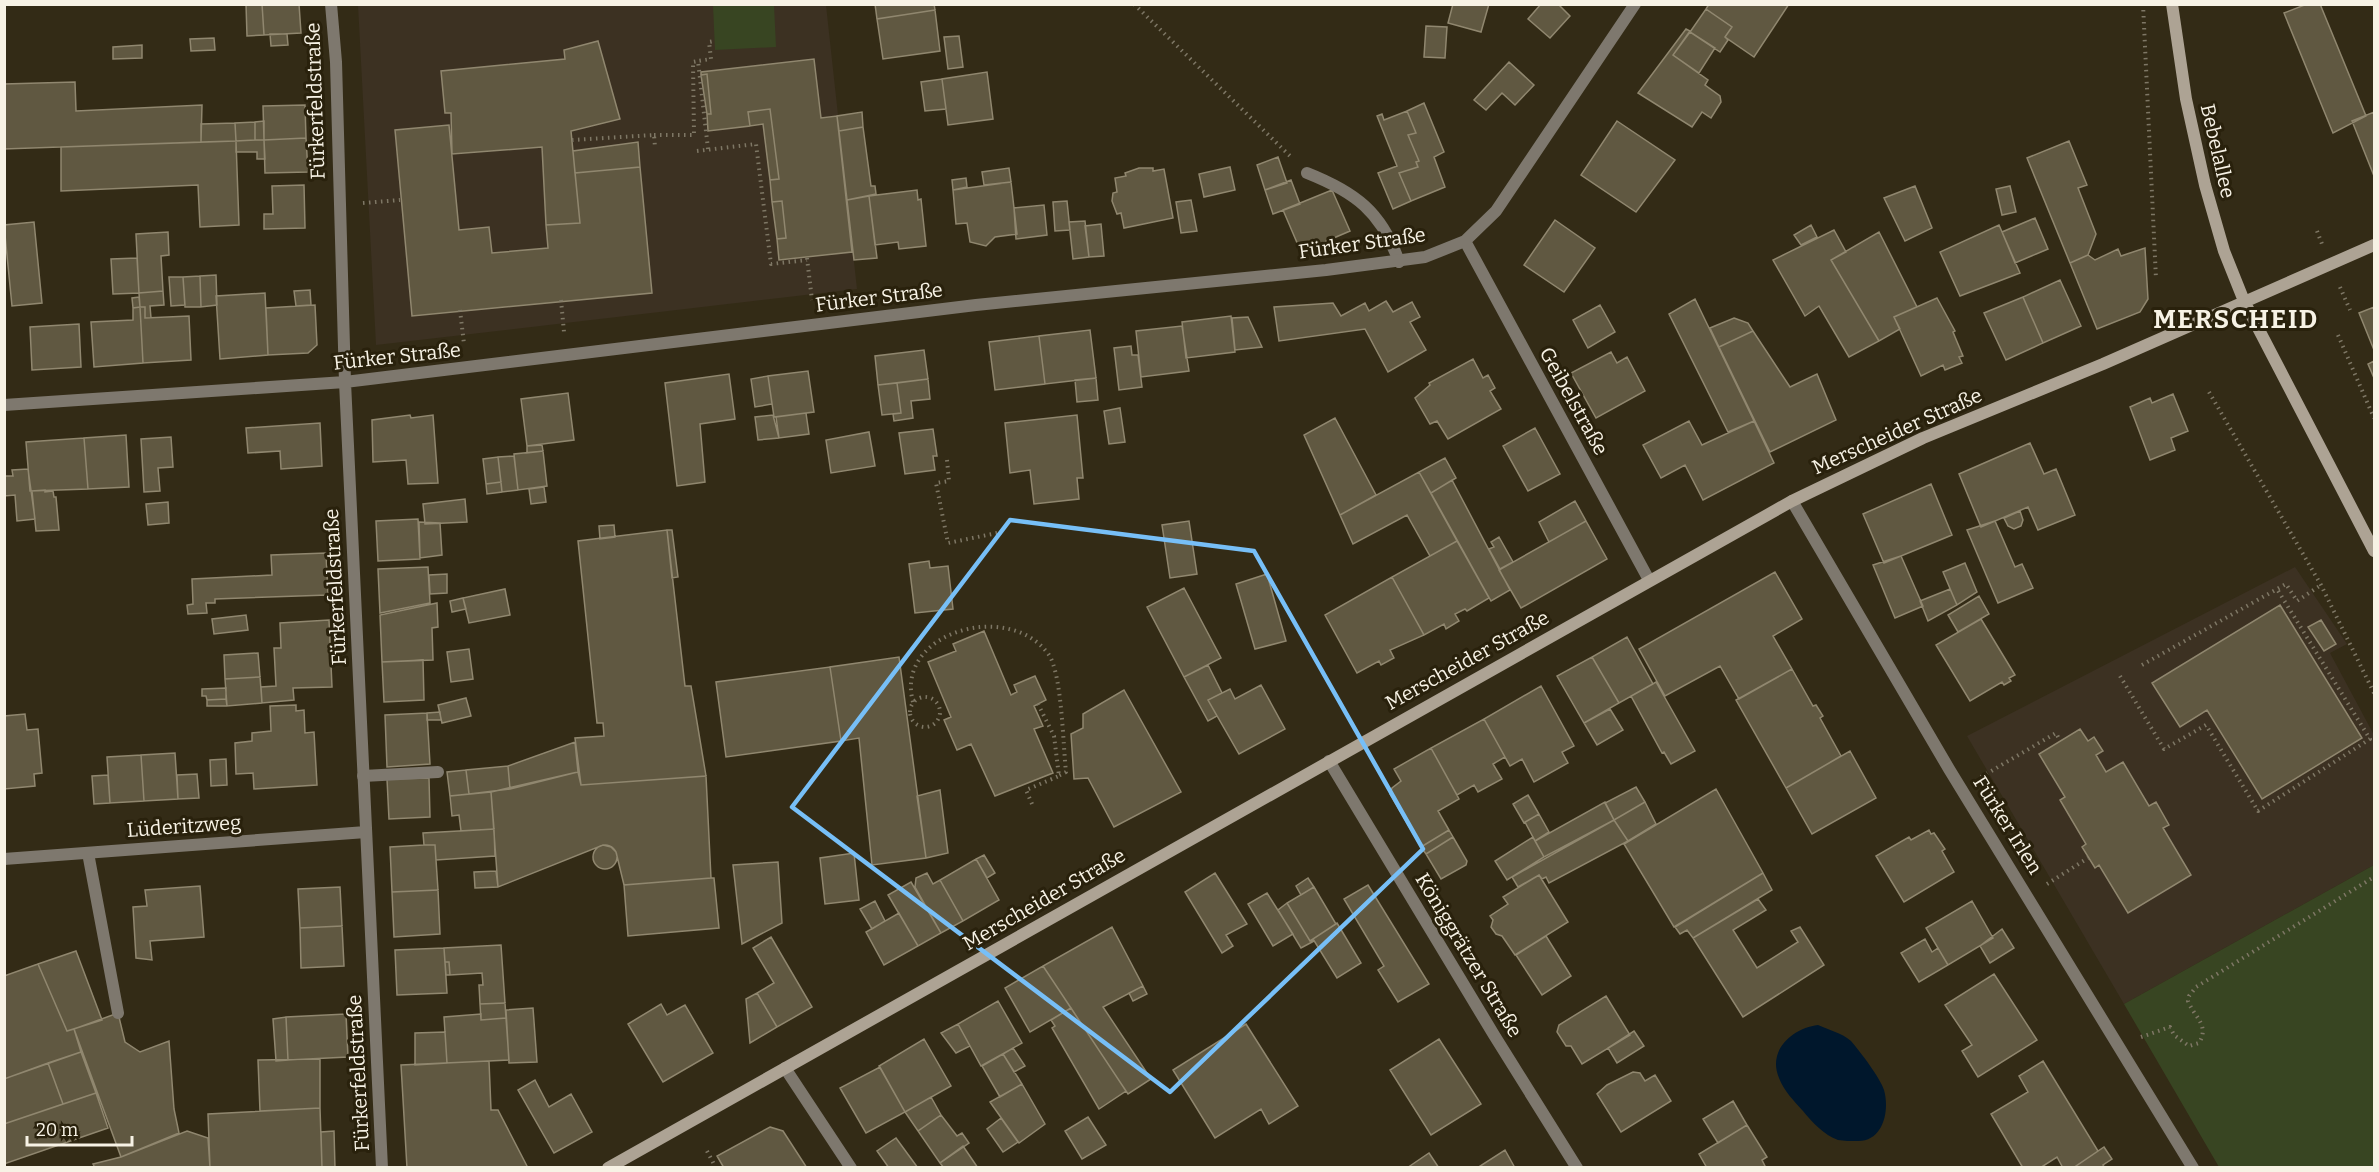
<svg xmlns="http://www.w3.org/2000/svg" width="2379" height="1172" viewBox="0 0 2379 1172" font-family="Bitter,serif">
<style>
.education{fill:#3c3122}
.green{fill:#384522}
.water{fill:#00172c}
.building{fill:#605841;stroke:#90876f;stroke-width:1.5}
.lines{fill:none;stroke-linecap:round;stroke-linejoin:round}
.path{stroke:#7e7765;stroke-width:4;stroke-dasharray:1.5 4.5;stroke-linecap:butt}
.service{stroke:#7e786e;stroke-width:12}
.minor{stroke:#7e786e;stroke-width:12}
.secondary{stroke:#ada394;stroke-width:12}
.marked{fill:none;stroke:#77bff7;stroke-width:4.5;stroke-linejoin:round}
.labels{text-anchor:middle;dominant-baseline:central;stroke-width:6;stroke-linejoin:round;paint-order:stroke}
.street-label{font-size:20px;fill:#f7f2e5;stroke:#29210c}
.district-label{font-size:26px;font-weight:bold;letter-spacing:1.5px;fill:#f7f2e5;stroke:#29210c}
</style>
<rect width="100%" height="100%" fill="#332b16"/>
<path class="education" d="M358,5H826L857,289L376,345Z
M2295,567L2347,644L2330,653L2374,735V865L2124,1004L1967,736Z"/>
<path class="green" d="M713,5H774L776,47L715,50Z
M2374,865V1167H2219L2124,1004Z"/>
<path class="water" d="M1818,1025C1829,1030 1842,1033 1851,1041C1859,1050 1881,1079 1884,1090C1890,1111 1883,1143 1856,1141C1851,1141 1844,1141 1838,1140C1824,1135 1812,1122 1803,1111C1794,1101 1784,1091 1779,1078C1767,1050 1793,1028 1818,1025Z"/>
<path class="building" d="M246,4H262L264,35L247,36Z
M262,4H299L301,33L264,35Z
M875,4H934L935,10L877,19Z
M1453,4H1489L1481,32L1448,23Z
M1541,4H1558L1570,16L1550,38L1528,19Z
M1709,4H1789L1754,57L1725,37L1732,27L1706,9Z
M2307,4H2320L2366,116L2333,133L2284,13Z
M1706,9L1732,27L1725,37L1728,40L1720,52L1690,32Z
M935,10L940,51L883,59L877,19Z
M1426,26L1447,27L1445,58L1424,57Z
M1686,29L1690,31L1673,55L1708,80L1705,85L1720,96L1721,102L1711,118L1702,112L1692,127L1638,93Z
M1690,32L1715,48L1699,73L1673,55Z
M270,34H287L288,45L271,46Z
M959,36L963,67L948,69L944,37Z
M214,38L215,50L191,51L190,39Z
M598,41L620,119L571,131L580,223L546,225L542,147L452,154L451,113H445L441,71L565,59L564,50Z
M142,45V58L113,59V47Z
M814,59L821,118L837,116L852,252L779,260L777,239L786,238L782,201L772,202L770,180L779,179L770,109L748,112L750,126L708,131L707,114H711L707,74L701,75V72Z
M1509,62L1534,85L1515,105L1502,93L1486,110L1474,100Z
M987,72L993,119L948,125L942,79Z
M707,74L711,114H707L701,75Z
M942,79L946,109L925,111L921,82Z
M75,82L76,111L202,105L201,142L4,149V84Z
M1424,103L1444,152L1434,157L1445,187L1411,201L1399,173L1418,167L1416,162L1419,161L1408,135L1416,133L1407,111Z
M305,105L306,138L264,140L263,106Z
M770,109L779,179L770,180L763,124L750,126L748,112Z
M1407,111L1416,133L1408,135L1419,161L1416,162L1418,167L1399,173L1411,201L1393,209L1378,173L1397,166L1377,116L1382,114L1384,120Z
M862,112L863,127L839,131L837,116Z
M2374,112V176L2352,121Z
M264,121V140H255V122Z
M1617,121L1675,160L1636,212L1581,175Z
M255,122V140L236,141L235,123Z
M235,123L236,141L201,142V124Z
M449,125L459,230L489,227L492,253L548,248L546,225L580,223L575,173L640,167L652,293L412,316L395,130Z
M863,127L871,186H875L876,194L847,200L839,131Z
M306,138L308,172L265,173L264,140Z
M255,140H264L265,159H257V152H236V141Z
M236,141L239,225L200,227L198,185L61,191V147Z
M2069,141L2087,185L2078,188L2096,234L2088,255L2070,263L2027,158Z
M638,142L640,167L575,173L573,151Z
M1278,157L1287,183L1265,190L1257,165Z
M1230,167L1235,190L1204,197L1199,174Z
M1009,168L1011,182L984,185L982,172Z
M1139,168H1153V171L1164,169L1173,218L1124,228L1121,213L1117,214L1112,201L1113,193L1117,192L1115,178L1126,176L1125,173Z
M966,178L967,187L953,190L952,180Z
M1291,180L1300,204L1273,214L1265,190Z
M1011,182L1017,234L995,237L986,246L970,242L967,223L956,224L953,190Z
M304,185L305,228L264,229V214H273L272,186Z
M1915,186L1932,228L1905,241L1884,198Z
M2010,186L2016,212L2002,215L1996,189Z
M917,190L918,200L921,199L926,246L899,249L898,242L875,245L869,196Z
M1332,190L1350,231L1301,252L1283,210Z
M869,196L877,258L854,260L847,200Z
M1191,200L1197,231L1181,233L1176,202Z
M782,201L786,238L777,239L772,202Z
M1067,201L1070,230L1055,231L1053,202Z
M1044,205L1047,235L1016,239L1014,208Z
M2035,218L2048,249L2015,263L2002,232Z
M1555,220L1595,248L1564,292L1524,265Z
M1085,221L1089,257L1073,259L1069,222Z
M34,222L42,303L12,306L4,225Z
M1101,224L1104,256L1089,257L1085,226Z
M1811,225L1817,237L1801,245L1794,235Z
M1999,225L2020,273L1960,296L1940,252Z
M1834,230L1846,252L1831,260L1879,341L1849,357L1819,306L1805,316L1773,260Z
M168,232L169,255L161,256L163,291L139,293L136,234Z
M1879,232L1917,307L1894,317L1900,329L1879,341L1831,260Z
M2145,248L2148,299L2140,312L2097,329L2070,263L2088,255L2095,260L2118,249L2121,256Z
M137,258L139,293L113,294L111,259Z
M216,275L217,305L201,307L200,276Z
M200,276L201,307H185L183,277Z
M169,277H183L185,305L171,306Z
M2060,280L2081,326L2043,343L2023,297Z
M310,290L311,305L296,306L294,291Z
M163,291L164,305L150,306L151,318H145V307H140L139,293Z
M265,293L268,355L220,359L216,296Z
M139,297L140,307L133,308L132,298Z
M2023,297L2043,343L2006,360L1984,313Z
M1937,298L1955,331L1953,332L1963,356L1959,357L1962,363L1945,370L1943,365L1921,376L1894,317Z
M1695,299L1754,421L1728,432L1669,314Z
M1386,301L1393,312L1412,302L1420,317L1410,322L1426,350L1388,372L1365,329L1279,341L1274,307L1333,303L1341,316L1365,303L1369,311Z
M315,305L317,345L308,353L268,355L266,308Z
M1600,305L1615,332L1588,348L1573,320Z
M140,307H145V318L189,316L191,360L143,363Z
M140,307L143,363L94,367L91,322L133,320V308Z
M2374,307V350L2359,313Z
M1231,316L1235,352L1186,358L1182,322Z
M1248,317L1262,347L1235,350L1232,318Z
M1734,318L1748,323L1753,331L1719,347L1710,328Z
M79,324L81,367L32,370L30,327Z
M1182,326L1189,371L1141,377L1136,331Z
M1090,330L1096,378L1045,384L1039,336Z
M1753,331L1790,387L1817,374L1836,420L1770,452L1719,347Z
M1039,336L1045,384L995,390L989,342Z
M1131,346L1132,355H1138L1142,387L1119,390L1114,348Z
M924,350L928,379L878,385L875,356Z
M1611,352L1617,363L1627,357L1645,391L1596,418L1571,373Z
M1473,359L1483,378L1488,375L1495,388L1490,391L1501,409L1448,439L1437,421L1430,424L1415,398L1430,385L1429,383Z
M2374,361V378L2368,364Z
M808,371L814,412L774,417L768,376Z
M729,374L735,419L700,424L705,482L677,486L665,383Z
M768,376L772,404L755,407L751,379Z
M1096,378L1098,400L1077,402L1075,380Z
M928,379L930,399L911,401L913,418L894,421L893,414L901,413L897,383Z
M897,383L901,413L882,415L878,385Z
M568,393L574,440L527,446L521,399Z
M2173,394L2188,431L2171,438L2175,450L2150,460L2130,407L2150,398L2152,403Z
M1120,408L1125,442L1109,444L1104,411Z
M806,413L809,434L779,438L776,417Z
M410,415L411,418L433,415L438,483L408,484L406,460L373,462L372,420Z
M773,415L779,438L758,440L755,417Z
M1077,415L1083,478H1077L1079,499L1034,504L1030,470L1010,473L1005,423Z
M1335,418L1376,495L1340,515L1304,435Z
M1689,421L1702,445L1754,421L1774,463L1703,500L1685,465L1661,478L1643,445Z
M320,423L322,466L281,469L280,451L248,453L246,428Z
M1535,428L1560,474L1528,491L1503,446Z
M933,429L937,456H933L935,470L905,474L899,433Z
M869,432L875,466L831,473L826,440Z
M126,435L129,487L88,489L84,438Z
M171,437L173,467L158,468L160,491L144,492L141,439Z
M84,438L88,489L30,491L26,442Z
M2030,443L2044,474L2056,469L2075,515L2038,530L2028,507L1981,527L1959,474Z
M542,445L543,451L527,453V446Z
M543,451L547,486L518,490L514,454Z
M514,456L518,490L502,492L498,457Z
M498,457L501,482L486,484L483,459Z
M1445,458L1456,478L1431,493L1419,472Z
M28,469L35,519L17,521L15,495L4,496V476H13L12,470Z
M1419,472L1457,541L1430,556L1407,515L1353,544L1340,515Z
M1452,480L1510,590L1491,601L1431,493Z
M501,482L502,492L487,494L486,484Z
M1931,484L1952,535L1884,563L1863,514Z
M544,487L546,502L531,504L529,489Z
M45,490V492L53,491L54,497H56L59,530L36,531L32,491Z
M465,499L467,522L425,524L423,504Z
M1575,501L1586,521L1549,542L1539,522Z
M168,502L169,523L148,525L146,504Z
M2020,511L2023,520L2021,526L2014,529L2008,526L2004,518Z
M418,519L420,559L378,561L376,521Z
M1189,521L1197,574L1170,578L1162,525Z
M1586,521L1607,559L1521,608L1499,570Z
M1995,521L2015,567L2022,564L2033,588L1998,603L1967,530Z
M419,522L440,523L442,555L420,558Z
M614,525L615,537L600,539L599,526Z
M667,530L685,686H691L706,776L581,785L575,738L604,736L603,723H597L578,541Z
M667,530H672L678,577L672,578Z
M1499,537L1513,562L1500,569L1489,549L1494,547L1491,542Z
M1457,541L1489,598L1467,611L1465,609L1455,614L1459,621L1446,629L1444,624L1424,635L1392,577Z
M326,553L328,595L215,599V603H206L207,613L188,614L187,605L193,604L192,579L272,575L271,555Z
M1901,556L1923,606L1895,618L1873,565Z
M929,561L930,568L948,566L953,609L915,613L909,564Z
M1965,563L1977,592L1957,605L1943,572Z
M428,567L430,603L380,613L378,569Z
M1775,572L1802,619L1773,636L1792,669L1739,699L1720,666L1665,696L1639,649Z
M447,574V593L430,594L429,575Z
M1267,574L1286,641L1255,649L1236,584Z
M1392,577L1424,635L1390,650L1394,658L1381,665L1379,661L1357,673L1325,615Z
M1184,588L1221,658L1184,677L1147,607Z
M505,589L510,615L469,623L463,598Z
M1950,589L1957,605L1928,621L1920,601Z
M1979,596L1989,614L1958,632L1948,615Z
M463,598L466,609L452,612L450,601Z
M437,603L438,627L432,628L433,660L382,662L380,615Z
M2280,605L2362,738L2262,799L2207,710L2180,727L2152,683Z
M246,615L248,630L214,634L212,619Z
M1981,619L2015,675L2009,678L2011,681L2004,685L2002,682L1970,701L1936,645Z
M329,620L332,687L293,688L294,700L262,703L261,687L276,686L274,648H281L280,623Z
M2321,620L2336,644L2324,651L2308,627Z
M984,631L1011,695L1017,692L1014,685L1035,676L1046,700L1034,706L1043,726L1034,729L1053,773L995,796L971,744L957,750L944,720L951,717L928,662L956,651L953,644Z
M1627,637L1653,684L1619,703L1592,657Z
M469,649L473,679L451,682L447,652Z
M258,653L260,677L225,679L224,655Z
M899,657L926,858L872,865L859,738L841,741L830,667Z
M1592,657L1619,703L1584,723L1557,676Z
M423,660L424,700L384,702L382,662Z
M1208,665L1222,693L1208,700L1217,716L1208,721L1184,677Z
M830,667L841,741L726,757L716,682Z
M1792,669L1813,706L1816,705L1823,716L1820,718L1841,756L1786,788L1736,700Z
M260,677L262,703L227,706L225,679Z
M1656,682L1695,751L1671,764L1664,752L1662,753L1631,696Z
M1261,685L1285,729L1239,754L1208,700L1230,689L1235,699Z
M1541,686L1574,746L1562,752L1568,763L1534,782L1522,759L1510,766L1484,719Z
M226,688V699L207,700L206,696H202V689Z
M1124,690L1181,792L1114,827L1088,778L1074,779L1071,734L1083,728V714Z
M466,698L471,716L442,723L438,705Z
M226,699L227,706H207V700Z
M296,705V711L304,710L305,733L314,732L317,785L254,789L253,773L236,774L235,743L252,741V733L271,731L270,706Z
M1610,709L1623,730L1597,745L1584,723Z
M440,712L441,720H427V713Z
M427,713L430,764L387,767L385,715Z
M25,714L27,730L38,729L42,773L34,774L35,786L4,789V716Z
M1484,719L1505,757L1493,764L1502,779L1478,792L1474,785L1457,795L1431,748Z
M2080,729L2088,741L2094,737L2103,751L2096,755L2106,772L2123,762L2149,806L2156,802L2169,825L2163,828L2191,875L2128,913L2099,865L2095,868L2082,847L2086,844L2060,800L2065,797L2039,754Z
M575,742L578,772L510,789L508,766Z
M1431,748L1459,799L1438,811L1449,830L1421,847L1390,794L1392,788L1401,781L1394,769Z
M1850,751L1876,798L1812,834L1786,788Z
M175,753L178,799L144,801L141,755Z
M141,755L144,801L110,803L107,757Z
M226,759L227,785L211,786L210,760Z
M508,766L510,789L469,794L466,770Z
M466,770L469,794L450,796L447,772Z
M578,772L581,785L706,776L711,878L624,885L616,852L611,847L603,845L498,887L491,792Z
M197,774L199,798L178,799L177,775Z
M108,775L110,803L94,804L92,776Z
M429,778L430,817L389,819L387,779Z
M1636,787L1645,802L1614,820L1605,803Z
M1716,789L1763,873L1674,927L1624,844Z
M940,790L948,853L926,858L917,796Z
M491,792L494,829L461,831L459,815L452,816L450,796Z
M1528,795L1539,814L1524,823L1513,804Z
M1605,802L1614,820L1544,857L1535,841Z
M1645,802L1656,824L1628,841L1614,820Z
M1539,814L1549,832L1535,841L1525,822Z
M1614,820L1628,841L1549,883L1546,877L1542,879L1539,875L1518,887L1512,877Z
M494,829L495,856L436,860L435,845H424L423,833Z
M1449,830L1453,837L1426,854L1421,847Z
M1929,830L1931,834L1934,833L1945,849L1942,851L1954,872L1904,902L1876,856L1909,837L1911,840Z
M1453,837L1467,861L1466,865L1441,879L1426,854Z
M1533,837L1544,857L1507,880L1495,861Z
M424,845H435L438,890L392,892L390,847Z
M593 857a12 12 0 1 1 24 0a12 12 0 1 1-24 0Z
M854,853L859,900L825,904L820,858Z
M984,855L995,873L987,878L976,859Z
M976,859L999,900L963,921L940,880Z
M778,862L782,923L742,944L733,865Z
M496,871L498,887L475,888L474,872Z
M927,873L933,884L940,880L963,921L941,933L915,887L916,878Z
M1215,873L1247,924L1226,935L1233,946L1222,953L1185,892Z
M1763,873L1772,890L1693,938L1687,930L1680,934L1675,927Z
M1539,875L1568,922L1515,955L1502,936L1496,934L1491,927L1493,920L1490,916L1508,904L1503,897Z
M711,878H714L719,928L628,936L624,885Z
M1308,878L1314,887L1301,895L1296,886Z
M911,882L941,933L918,946L888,895Z
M1368,885L1429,984L1398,1002L1378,970L1384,966L1344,899Z
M200,886L204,937L150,941L152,960L136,958L133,907L147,906L145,890Z
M340,887L342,926L300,928L298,889Z
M1314,887L1336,924L1310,941L1287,903Z
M438,890L440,934L394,937L392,892Z
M1267,893L1293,934L1273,946L1248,904Z
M1758,899L1766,910L1733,930L1757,968L1798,942L1791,931L1800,927L1824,965L1743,1017L1693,938Z
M875,901L885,921L872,929L860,909Z
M1972,901L1993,938L1948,965L1926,928Z
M1287,903L1310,941H1314L1301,948L1278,910Z
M899,913L918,946L884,965L866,932Z
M1337,923L1361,963L1337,978L1313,939Z
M342,926L344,966L301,968L300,928Z
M1112,927L1143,986L1103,1007L1151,1079L1128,1094L1043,966Z
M2002,929L2014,948L1990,963L1980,946Z
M1546,936L1571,976L1542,995L1516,955Z
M771,937L812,1007L777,1027L757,993L774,983L753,948Z
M1925,939L1932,952L1938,948L1948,965L1919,982L1901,953Z
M501,945L505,1003L480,1004L479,985H483L482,973L450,975L449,962H445L444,948Z
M444,948L447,993L397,995L395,950Z
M76,951L102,1020L67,1031L38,964Z
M445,962H449L450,975H446Z
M38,964L67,1031L74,1029L81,1052L4,1079V976Z
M1043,966L1071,1008L1030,1032L1005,988Z
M1994,974L2037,1040L1978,1077L1962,1051L1972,1045L1945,1005Z
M1143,986L1147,994L1133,1001L1129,993Z
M757,993L777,1027L750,1043L746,999Z
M1606,996L1630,1035L1582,1064L1571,1046H1566L1557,1032L1559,1025Z
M998,1001L1022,1043L981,1066L958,1024Z
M505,1003L506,1018L481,1020L480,1004Z
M661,1004L667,1015L685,1005L713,1053L663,1082L628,1024Z
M533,1008L537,1062L509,1063L506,1010Z
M1071,1008L1126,1091L1099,1109L1052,1028L1055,1026L1051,1020Z
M118,1013L125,1042L140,1052L169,1041L174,1109L179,1133L121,1157L74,1029Z
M346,1014L348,1057L288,1060L286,1017Z
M481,1014V1020L506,1018L509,1060L447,1063L444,1017Z
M286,1017L288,1060L276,1061L273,1019Z
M958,1024L970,1046L956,1053L941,1033Z
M1246,1024L1298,1106L1269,1124L1261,1109L1215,1138L1173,1070Z
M1634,1031L1644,1046L1617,1063L1608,1048Z
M445,1032L447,1063L415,1065V1033Z
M924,1039L951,1086L905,1112L879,1066Z
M1439,1039L1481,1104L1431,1135L1390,1070Z
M1013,1048L1025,1066L1014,1072L1003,1054Z
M81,1052L96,1093L63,1104L48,1063Z
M1003,1054L1022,1084L1000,1097L982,1066Z
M320,1059V1108L260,1111L258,1060Z
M489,1061L491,1110H498L528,1168H407L401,1065Z
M2043,1061L2098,1151L2073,1168H2063L2057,1157L2040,1168H2023L1991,1114L2028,1092L2019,1076Z
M48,1063L63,1104L4,1124V1079Z
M880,1067L905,1112L866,1133L840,1088Z
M1633,1072L1640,1073L1645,1081L1655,1075L1671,1101L1621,1132L1597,1094L1607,1085Z
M535,1080L549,1107L571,1094L592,1132L554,1153L518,1090Z
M1022,1084L1045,1124L1019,1143L990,1102Z
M96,1093L108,1128L4,1164V1124Z
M931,1097L941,1115L918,1131L905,1112Z
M1733,1101L1747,1125L1718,1143L1703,1119Z
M320,1108L322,1168H210L208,1114Z
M941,1115L957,1136L962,1133L969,1143L940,1163L918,1131Z
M1088,1117L1106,1145L1082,1159L1065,1131Z
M1001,1118L1018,1142L1003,1152L987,1129Z
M1747,1125L1767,1157L1762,1160L1766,1168H1707L1699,1154Z
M770,1127L783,1131L807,1168H724L717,1156Z
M187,1131L208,1138L210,1168H95L93,1164L121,1157Z
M334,1131L335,1168H322L321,1132Z
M896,1138L918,1168H889L877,1151Z
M963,1146L978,1168H944L940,1163Z
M2104,1147L2112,1159L2103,1165L2105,1168H2073Z
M1505,1150L1515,1168H1477Z
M1429,1153L1439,1168H1407Z"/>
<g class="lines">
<path class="path" d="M1134,4L1290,156
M2143,4L2156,279
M654,135H694L693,62L698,61
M572,140L654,135L655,147
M708,149L698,61L711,59L709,42L714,41
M697,151L756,144L771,264L807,260
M363,203L400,200
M2317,231L2322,244
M807,258L812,300
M2340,287L2350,310
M561,300L564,332
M460,310L464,344
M2338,335L2374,418
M2209,392L2321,585L2374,693
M947,460L949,481L936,483L948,543L997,533
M2142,665L2286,584L2297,601L2321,585
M2120,676L2164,749L2206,725L2258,811L2370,739L2277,589
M910 712a15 15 0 1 1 30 0a15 15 0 1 1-30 0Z
M913,702C894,632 1010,599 1049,655C1062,675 1063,745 1066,772L1058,776
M1981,777L2056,733L2060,741
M1032,804L1026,790L1059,776L1054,736L1038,704
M2047,884L2088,858
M2141,1037L2170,1027L2174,1035L2189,1046L2199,1043C2210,1025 2194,1017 2188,1001L2189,996L2196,987L2374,877
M707,1151L716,1168"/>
<path class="service" d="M1307,173C1355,192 1382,212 1399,262
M363,776L438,772
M88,853L118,1013"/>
<path class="minor" d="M331,4L336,62L345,382L382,1168
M1465,241L1649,580
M4,405L345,382L976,305L1326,270L1425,257L1465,241L1496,211L1635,4
M1792,501L1949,769L2193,1168
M1329,761L1494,1035L1577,1168
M4,859L366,832
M785,1068L851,1168"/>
<path class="secondary" d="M2172,4L2186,99L2205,185L2224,251L2244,301L2374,551
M608,1168L1792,501L1923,438L2103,364L2374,245"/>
</g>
<path class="marked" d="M1010,520L1254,551L1423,849L1170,1092L792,807Z"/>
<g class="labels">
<g class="street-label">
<text transform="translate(315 101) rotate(-92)">Fürkerfeldstraße</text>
<text transform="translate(2218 151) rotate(77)">Bebelallee</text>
<text transform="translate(1362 243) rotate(-8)">Fürker Straße</text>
<text transform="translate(879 297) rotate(-7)">Fürker Straße</text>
<text transform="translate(397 356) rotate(-6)">Fürker Straße</text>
<text transform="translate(1574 401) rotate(61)">Geibelstraße</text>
<text transform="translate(1897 431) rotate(-24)">Merscheider Straße</text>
<text transform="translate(335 587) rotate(-93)">Fürkerfeldstraße</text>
<text transform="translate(1467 660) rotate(-29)">Merscheider Straße</text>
<text transform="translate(2008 825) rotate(58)">Fürker Irlen</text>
<text transform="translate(184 826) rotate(-4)">Lüderitzweg</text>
<text transform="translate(1044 899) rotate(-30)">Merscheider Straße</text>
<text transform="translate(1469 955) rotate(59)">Königgrätzer Straße</text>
<text transform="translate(358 1073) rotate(-93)">Fürkerfeldstraße</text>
</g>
<g class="district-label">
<text x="2236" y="319">MERSCHEID</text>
</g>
</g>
<rect width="2379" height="1172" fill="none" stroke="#f7f2e5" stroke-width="12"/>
<path d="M27 1136v9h105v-9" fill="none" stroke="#f7f2e5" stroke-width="3"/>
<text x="36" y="1136" font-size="18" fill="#f7f2e5" stroke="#29210c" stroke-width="4.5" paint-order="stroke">20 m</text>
</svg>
